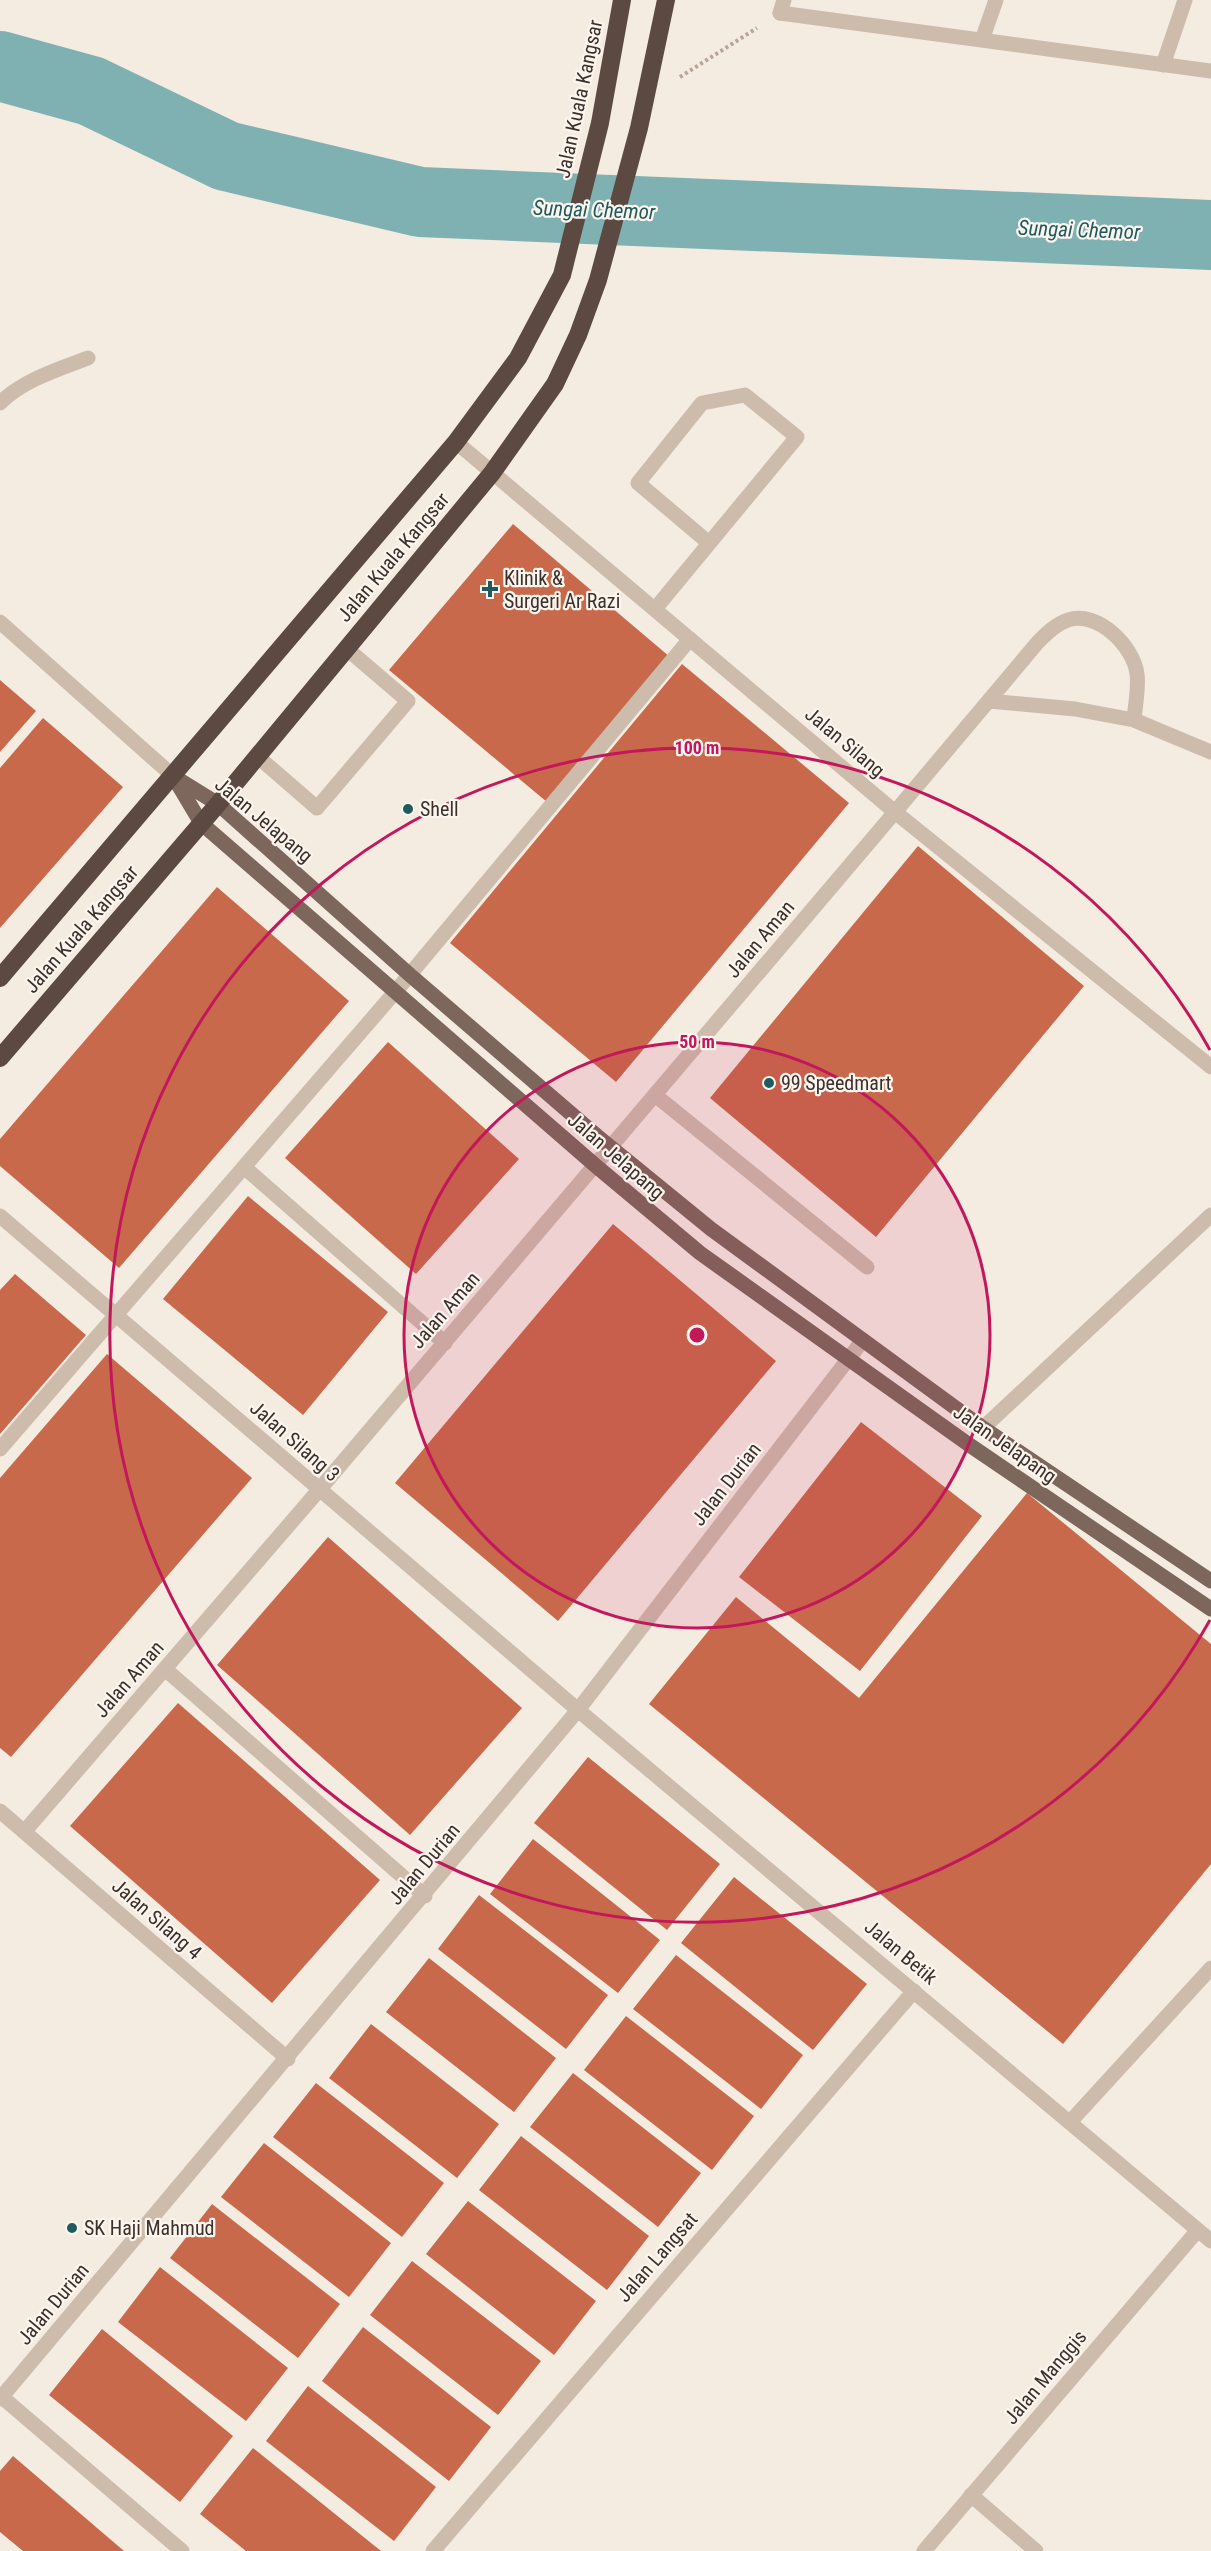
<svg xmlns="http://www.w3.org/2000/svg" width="1211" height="2551" viewBox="0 0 1211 2551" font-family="'Roboto Condensed',sans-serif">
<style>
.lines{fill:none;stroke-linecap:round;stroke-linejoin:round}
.river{stroke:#7fb0b2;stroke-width:70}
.building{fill:#c8694b}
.path{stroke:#b9a596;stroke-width:4;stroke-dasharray:3 3;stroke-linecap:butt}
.lane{stroke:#cdbbac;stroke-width:15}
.street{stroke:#cdbbac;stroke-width:15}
.primary{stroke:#7d675c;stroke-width:15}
.highway{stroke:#5c4a42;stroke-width:18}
.ring{fill:none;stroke:#c2185b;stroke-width:3}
.poi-dot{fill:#1f5a5e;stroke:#fbf5ee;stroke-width:2}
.labels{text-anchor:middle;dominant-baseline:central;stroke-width:4.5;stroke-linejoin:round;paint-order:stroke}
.street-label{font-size:20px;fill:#3b302b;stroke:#fbf5ee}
.poi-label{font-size:20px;fill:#3b302b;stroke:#fbf5ee;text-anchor:start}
.water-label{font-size:21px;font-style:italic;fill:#1f5a5e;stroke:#fbf5ee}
.centre{fill:#c2185b;stroke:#fbf5ee;stroke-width:3}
.ring-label{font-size:18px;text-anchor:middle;font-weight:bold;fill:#c2185b;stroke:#fbf5ee;stroke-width:4.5;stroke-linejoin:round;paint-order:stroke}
</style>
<rect width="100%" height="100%" fill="#f4ebe1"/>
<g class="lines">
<path class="river" d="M0,66L91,91L226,156L420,202L1211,235"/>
</g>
<path class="building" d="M513,524L670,657L547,802L389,670Z
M682,664L849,803L616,1082L450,943Z
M0,680L36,711L0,752Z
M43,718L123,787L0,928V768Z
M918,846L1084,986L876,1237L710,1098Z
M217,887L349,1001L119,1268L0,1166V1139Z
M388,1042L519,1159L416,1274L285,1158Z
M248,1196L388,1312L303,1415L163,1299Z
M613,1224L776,1361L558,1621L395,1483Z
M15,1274L86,1335L0,1434V1290Z
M107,1354L252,1478L11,1757L0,1748V1478Z
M861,1422L982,1516L860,1671L739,1577Z
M1027,1493L1211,1644V1864L1063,2044L649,1704L736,1597L859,1698Z
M328,1537L522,1708L410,1835L217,1665Z
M178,1703L380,1880L272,2003L70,1826Z
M588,1757L720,1864L667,1930L534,1823Z
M533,1839L660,1940L618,1993L490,1894Z
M734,1877L867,1984L813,2050L681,1943Z
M479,1895L608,1995L566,2049L438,1949Z
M676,1955L803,2055L761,2109L633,2009Z
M429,1958L556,2058L514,2112L386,2012Z
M626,2016L754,2116L712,2170L584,2070Z
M371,2024L499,2124L457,2178L329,2078Z
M573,2073L701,2173L658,2227L530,2127Z
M316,2083L444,2183L402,2237L273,2137Z
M521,2136L649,2236L607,2290L479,2190Z
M264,2143L391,2243L349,2297L221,2197Z
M468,2201L596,2301L554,2355L426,2254Z
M212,2204L340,2304L298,2358L170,2258Z
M412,2261L541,2361L498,2415L370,2315Z
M160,2267L288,2368L246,2421L118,2322Z
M363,2327L491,2427L449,2481L322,2381Z
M102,2329L233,2436L180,2502L49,2395Z
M308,2386L436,2487L394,2541L266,2441Z
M253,2448L381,2551H246L200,2514Z
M13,2456L124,2551H23L0,2532V2471Z"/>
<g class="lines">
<path class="path" d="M680,77L757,28"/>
<path class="lane" d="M780,13L1211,71
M982,40L996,0
M655,609L797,437L745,395L702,403L638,483L709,543
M1134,720L1211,752
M257,756L317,808L408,701L346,648
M895,812L1038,642C1047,633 1056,624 1068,620C1098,610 1134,647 1137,674C1139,688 1135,706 1134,720L1075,709L989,701
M655,1095L867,1267
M244,1167L445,1343
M0,1449L396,991L690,639
M165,1669L425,1896"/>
<path class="street" d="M780,13L784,0
M1163,65L1185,0
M0,403C23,380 59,369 88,358
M456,442L895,812L1211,1067
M0,622L173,776
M0,1216L578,1710L1211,2241
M983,1428L1211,1215
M0,1811L288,2059
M24,1832L319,1490L895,812
M1070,2122L1211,1968
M2,2397L182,2551
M0,2399L578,1710L863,1340
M971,2495L1036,2551
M433,2551L914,1991
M924,2551L1198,2230"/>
<path class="primary" d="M173,776L201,823L596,1166L700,1253L968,1444L1211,1609
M176,778L218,804L410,975L597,1136L711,1229L983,1428L1211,1581"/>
<path class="highway" d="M0,978L456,442L518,358L562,275L600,123L622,0
M0,1058L218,804L492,473L555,384L578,335L598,280L639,128L666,0"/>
</g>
<circle cx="697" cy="1335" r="293" fill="#c2185b" fill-opacity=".12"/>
<g class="ring">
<circle cx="697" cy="1335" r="293"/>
<path d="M1210 1620A587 587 0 1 1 1210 1050"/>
</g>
<g class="poi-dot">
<path d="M487 580h6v6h6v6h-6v6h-6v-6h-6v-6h6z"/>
<circle cx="408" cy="809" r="6"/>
<circle cx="769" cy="1083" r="6"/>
<circle cx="72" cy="2228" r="6"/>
</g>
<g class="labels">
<g class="street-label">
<text transform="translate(579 99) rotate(-78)">Jalan Kuala Kangsar</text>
<text transform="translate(393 557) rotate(-50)">Jalan Kuala Kangsar</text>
<text transform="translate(845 742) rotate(40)">Jalan Silang</text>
<text transform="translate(264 820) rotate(40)">Jalan Jelapang</text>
<text transform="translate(81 929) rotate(-49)">Jalan Kuala Kangsar</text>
<text transform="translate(760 939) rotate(-50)">Jalan Aman</text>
<text transform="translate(616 1156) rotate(41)">Jalan Jelapang</text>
<text transform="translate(445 1310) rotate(-49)">Jalan Aman</text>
<text transform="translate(295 1441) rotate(41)">Jalan Silang 3</text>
<text transform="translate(1005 1444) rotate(35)">Jalan Jelapang</text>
<text transform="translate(726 1484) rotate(-52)">Jalan Durian</text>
<text transform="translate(129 1679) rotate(-49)">Jalan Aman</text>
<text transform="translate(424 1864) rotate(-50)">Jalan Durian</text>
<text transform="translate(157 1919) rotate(41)">Jalan Silang 4</text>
<text transform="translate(901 1952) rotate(40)">Jalan Betik</text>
<text transform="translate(657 2257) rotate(-49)">Jalan Langsat</text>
<text transform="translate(53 2304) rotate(-50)">Jalan Durian</text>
<text transform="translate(1045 2377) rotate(-50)">Jalan Manggis</text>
</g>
<g class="poi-label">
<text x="504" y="578">Klinik &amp;<tspan x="504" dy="23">Surgeri Ar Razi</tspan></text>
<text x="420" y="809">Shell</text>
<text x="781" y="1083">99 Speedmart</text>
<text x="84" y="2228">SK Haji Mahmud</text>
</g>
<g class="water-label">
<text transform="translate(594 210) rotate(2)">Sungai Chemor</text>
<text transform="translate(1079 230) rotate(2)">Sungai Chemor</text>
</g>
</g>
<circle cx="697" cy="1335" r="9" class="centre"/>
<g class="ring-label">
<text x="697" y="754">100 m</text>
<text x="697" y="1048">50 m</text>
</g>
</svg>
